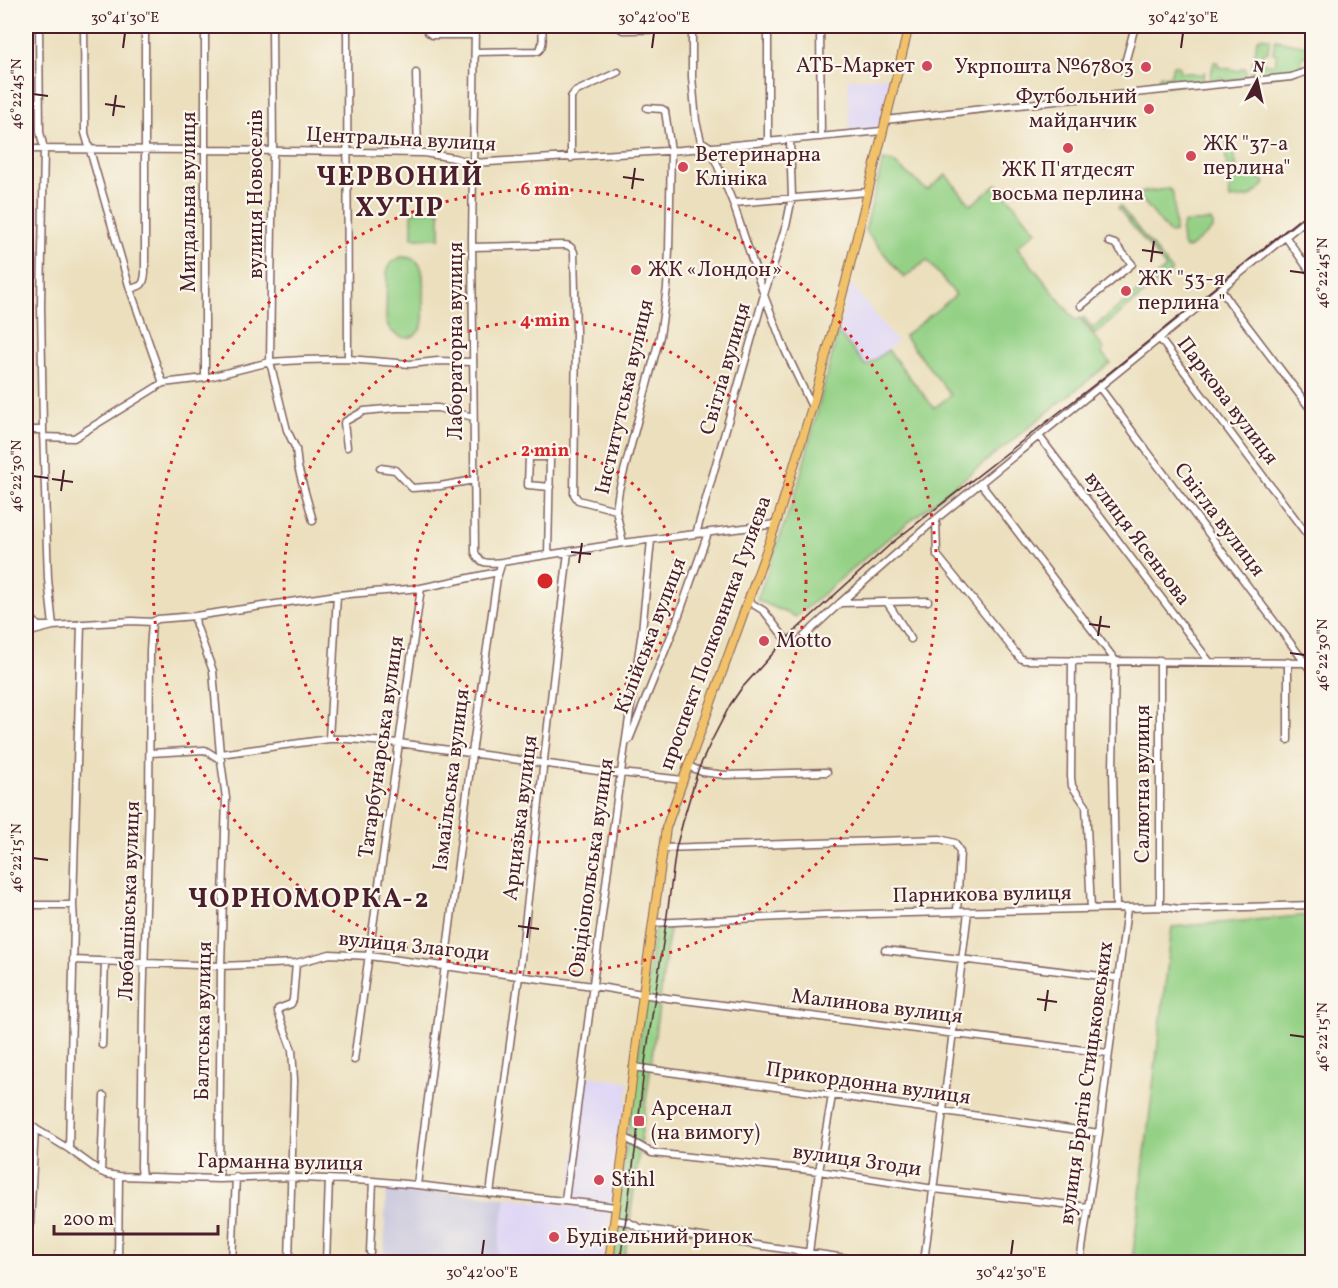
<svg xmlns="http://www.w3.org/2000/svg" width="1338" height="1288" viewBox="0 0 1338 1288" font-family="Vollkorn,serif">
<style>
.built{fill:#ded5f5}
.industrial{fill:#c3c1db}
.green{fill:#94d186;stroke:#6f7858;stroke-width:1.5}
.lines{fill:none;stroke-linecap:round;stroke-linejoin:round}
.minor-casing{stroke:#82625e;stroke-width:9}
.major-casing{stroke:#82625e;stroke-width:10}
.minor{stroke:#fff;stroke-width:6}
.major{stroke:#f2c26a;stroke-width:8}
.tram{stroke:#4a1f2b;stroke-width:1.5}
.ticks{fill:none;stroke:#4a1f2b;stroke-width:2}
.ring{fill:none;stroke:#d62828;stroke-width:3;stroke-dasharray:3 6}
.poi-dot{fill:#d1495b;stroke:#fbf7ec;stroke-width:2}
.labels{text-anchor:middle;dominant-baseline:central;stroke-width:4.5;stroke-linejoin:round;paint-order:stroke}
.poi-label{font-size:21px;fill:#4a1f2b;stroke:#fbf7ec;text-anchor:start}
.street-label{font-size:21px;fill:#4a1f2b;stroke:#fbf7ec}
.district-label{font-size:27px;font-weight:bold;letter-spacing:1.5px;fill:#4a1f2b;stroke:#fbf7ec}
.centre{fill:#d62828;stroke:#fbf7ec;stroke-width:3}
.ring-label{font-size:18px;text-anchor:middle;font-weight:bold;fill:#d62828;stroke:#fbf7ec;stroke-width:4.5;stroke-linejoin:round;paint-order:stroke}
.neatline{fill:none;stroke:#4a1f2b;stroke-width:2}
.ticks-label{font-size:15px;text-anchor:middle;fill:#4a1f2b}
</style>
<rect width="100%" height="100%" fill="#fbf7ec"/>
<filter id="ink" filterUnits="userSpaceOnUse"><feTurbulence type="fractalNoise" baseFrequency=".0167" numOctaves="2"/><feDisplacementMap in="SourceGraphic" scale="12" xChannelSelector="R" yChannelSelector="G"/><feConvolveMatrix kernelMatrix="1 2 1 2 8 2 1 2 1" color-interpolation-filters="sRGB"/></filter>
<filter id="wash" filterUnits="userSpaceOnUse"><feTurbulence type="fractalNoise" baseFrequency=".008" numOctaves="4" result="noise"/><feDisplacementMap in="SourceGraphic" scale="24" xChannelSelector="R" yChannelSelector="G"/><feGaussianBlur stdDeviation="1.35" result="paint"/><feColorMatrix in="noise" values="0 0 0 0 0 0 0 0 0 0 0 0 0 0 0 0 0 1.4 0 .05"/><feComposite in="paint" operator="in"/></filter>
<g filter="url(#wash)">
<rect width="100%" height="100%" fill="#ebdfbd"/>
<path class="built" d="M889,77L879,126L872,129L850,134L848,79Z
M851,284L897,342L866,366L838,332Z
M585,1076L629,1082L612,1205L569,1199Z
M506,1197L611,1211L603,1262H496Z"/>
<path class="industrial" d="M386,1188L506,1197L496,1262H384Z"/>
<path class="green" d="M1262,37L1270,39L1268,52H1264L1262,63L1275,65L1277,54L1273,53L1275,40L1308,46L1311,50L1310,57L1303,56L1300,70L1288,73L1252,77L1251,74L1257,40Z
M1214,62H1218V67L1240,71L1241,68H1245L1246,70L1245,78L1223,81L1222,77L1218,78L1219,81L1211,82L1210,79Z
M1173,65L1180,67L1179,71L1203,75L1205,71L1203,82L1164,86V82L1158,81L1160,75L1170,77Z
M1233,137L1237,174C1248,181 1252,171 1265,182L1264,185L1250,197L1230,199L1225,148L1227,147L1226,138Z
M883,160L893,162L927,190L946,175L971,205L997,184L1036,231L1017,247L1076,321L1080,318L1104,349L1101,352L1110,363L885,541L796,617L757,600L797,489L838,332L866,366L888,350L934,408L951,395L904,336L956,295L927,260L904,278L865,230Z
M1168,189L1171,190L1173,193L1175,229V232L1171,233H1169L1140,197V194L1144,192Z
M1120,206L1172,271L1095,334L1082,319L1084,317L1093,328L1166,268L1118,208Z
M412,211H440V238H412Z
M1208,221H1211L1213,224V229L1190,247L1187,248L1184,247C1181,240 1179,228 1185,223Z
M401,257C428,256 423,281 423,299C423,308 425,320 421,328C412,345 390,338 386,320L387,271L392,262Z
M1312,915V1262H1132L1172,927Z
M670,925L624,1262H611L655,926Z"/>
</g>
<g filter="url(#ink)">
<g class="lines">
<g class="minor-casing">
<path id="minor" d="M84,26L85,133L130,289L163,383
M205,26V378
M272,26L273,152L270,362L287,430L296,449L298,467L313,521
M347,26L348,359
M426,26L428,32L432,35H475
M475,26L472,239L475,552C480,566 490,563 502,562L623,543L776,524
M617,26L623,30L692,29
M692,26V77L696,121L701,141L710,147L733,203L764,295L785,350L812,407
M768,26V142
M820,26L821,137
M475,52L538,51C545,46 542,34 542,26
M1123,70L1135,26
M416,73L418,153
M885,120L1046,102L1291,77L1305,72L1312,67V63
M26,149L205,150L424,153L454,158L473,163L681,150L882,131
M571,158V97L575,92L618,72
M733,203L868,192
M1285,236L1312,274
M472,247L564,245C569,245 572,247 574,252L576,331L574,494L578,500L616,510
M130,289C142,286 144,285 145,273V26
M1221,289L1230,303L1312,411
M1081,306L1132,264L1115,244L1109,242
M1160,339L1312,541
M1100,388L1312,672
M26,430H43
M1039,436L1209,661
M43,437L74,438L163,383L205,378L270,362L303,360L348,359L410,364L438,361L472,362
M347,447L344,423L346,421L364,411L397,408H438L473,417
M380,468L395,470L412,488L440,486L474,480
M981,484L1115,660L1113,771L1116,908
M936,519L937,555L1020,658L1024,660L1305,663
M696,534L764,295L787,222L792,197L790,140
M623,543L616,510L619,490L660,336L667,288L669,250L671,151L665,111L662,109L647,108
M548,555L550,459L548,457H529L528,485L550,487
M502,562L497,578L472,753L417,1185C483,1193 550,1199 616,1207
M748,601L764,611L787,641L793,644L798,642L840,603L936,519L1312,215
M887,602L911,639
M840,603L928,601
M26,611L38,626H53L48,579L43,430L41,305L44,149L40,132L39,26
M195,616L196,625L213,671L220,754L226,798L221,966L219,1179
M26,633L53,626L132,621L152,622
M1072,660L1071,777L1072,786L1086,806L1091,909
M1160,660V907
M1288,662V740
M329,739L337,595L421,588
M629,740L675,626L708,533
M150,753L205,750L221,760
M220,754L329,739H348L399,743L612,773H621L683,780
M688,766L702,772L725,775L827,772
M663,848L940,839L955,843L960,852L957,912
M26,905H73L81,624
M653,923L825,915L1166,907L1179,909L1312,905
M885,950L1118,978
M73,960L221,966L296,963L330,954L369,956L593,986L667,998L1108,1053
M102,1045L105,962
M354,1060L421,588L498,572
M633,1067L1099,1133
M26,1123L69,1149L98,1170L106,1174L119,1176L219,1179L278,1177L373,1181L417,1185
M624,1137L652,1153L819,1171L934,1189L1088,1207
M69,1149L74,924L73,905
M101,1172L104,1096
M142,1176L141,1168L143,1007L149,811L150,651L152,622L158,619L195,616L337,595
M490,1194L519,976L568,552
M565,1200L617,799L642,631L651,540
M615,1220L628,1222L640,1228L873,1262
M30,1224L35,1128
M370,1252L373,1181
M809,1253L819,1171L832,1096
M118,1262L119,1176
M232,1262L236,1177
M289,1262L294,1080L292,1050L278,1012V1009L291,1004L293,1000L296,963
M326,1262L329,1179
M924,1262L968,912
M1080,1262L1099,1133L1127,908"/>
</g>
<g class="major-casing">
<path id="major" d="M609,1262L643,994L666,828L683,780L776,524L812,407L846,281L909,26"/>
</g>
<use href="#minor" class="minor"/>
<use href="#major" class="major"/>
<path class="tram" d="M620,1262L636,1144L644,1069L666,923L676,848L685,814L698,770L712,740L730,705L741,689L786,639L893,542L1099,381L1312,209"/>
</g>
</g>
<path class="ticks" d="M123,48L125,33M652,48L654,33M1181,48L1183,33M33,94L48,96M105,104L125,107M113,116L116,95M623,177L644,180M632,189L635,168M1142,250L1163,253M1151,262L1154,241M1290,271L1305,273M33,476L48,478M52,479L73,482M61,491L64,470M571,552L591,554M579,563L582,543M1089,624L1110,627M1098,636L1101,616M1290,653L1305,655M33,858L48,860M518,926L539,929M527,938L530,917M1037,999L1057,1002M1045,1011L1048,990M1290,1035L1305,1037M482,1255L484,1240M1011,1255L1013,1240"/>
<g class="ring">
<circle cx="545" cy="581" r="131"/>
<circle cx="545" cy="581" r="261"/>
<circle cx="545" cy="581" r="392"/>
</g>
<g class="poi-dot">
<circle cx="927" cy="66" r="6"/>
<circle cx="1146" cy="67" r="6"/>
<circle cx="1149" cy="109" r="6"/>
<circle cx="1068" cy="148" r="6"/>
<circle cx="1191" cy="156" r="6"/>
<circle cx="683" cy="167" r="6"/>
<circle cx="636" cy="270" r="6"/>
<circle cx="1126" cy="291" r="6"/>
<circle cx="764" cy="641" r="6"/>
<rect x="633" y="1115" width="12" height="12" rx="3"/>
<circle cx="599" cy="1180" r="6"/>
<circle cx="554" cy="1237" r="6"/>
</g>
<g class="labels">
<g class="poi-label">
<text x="915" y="66" text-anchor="end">АТБ-Маркет</text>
<text x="1134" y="67" text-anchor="end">Укрпошта №67803</text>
<text x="1137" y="97" text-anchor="end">Футбольний<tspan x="1137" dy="24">майданчик</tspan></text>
<text x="1203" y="144">ЖК "37-а<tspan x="1203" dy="24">перлина"</tspan></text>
<text x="695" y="155">Ветеринарна<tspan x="695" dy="24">Клініка</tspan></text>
<text x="1068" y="170" text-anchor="middle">ЖК П'ятдесят<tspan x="1068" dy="24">восьма перлина</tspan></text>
<text x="648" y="270">ЖК «Лондон»</text>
<text x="1138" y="279">ЖК "53-я<tspan x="1138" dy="24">перлина"</tspan></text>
<text x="776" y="641">Motto</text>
<text x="651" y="1109">Арсенал<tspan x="651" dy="24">(на вимогу)</tspan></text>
<text x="611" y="1180">Stihl</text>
<text x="566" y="1237">Будівельний ринок</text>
</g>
<g class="street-label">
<text transform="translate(401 140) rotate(3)">Центральна вулиця</text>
<text transform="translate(256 194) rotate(-90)">вулиця Новоселів</text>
<text transform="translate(189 202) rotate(-90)">Мигдальна вулиця</text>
<text transform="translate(456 341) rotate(-90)">Лабораторна вулиця</text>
<text transform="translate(726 369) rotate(-74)">Світла вулиця</text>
<text transform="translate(625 397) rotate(-77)">Інститутська вулиця</text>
<text transform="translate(1227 401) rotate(53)">Паркова вулиця</text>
<text transform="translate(1219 520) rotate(53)">Світла вулиця</text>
<text transform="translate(1137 539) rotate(53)">вулиця Ясеньова</text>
<text transform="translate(716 633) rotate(-70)">проспект Полковника Гуляєва</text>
<text transform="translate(651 636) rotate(-69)">Кілійська вулиця</text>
<text transform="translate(382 747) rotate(-82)">Татарбунарська вулиця</text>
<text transform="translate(452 780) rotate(-83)">Ізмаїльська вулиця</text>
<text transform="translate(1143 784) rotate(-90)">Салютна вулиця</text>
<text transform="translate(521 818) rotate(-83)">Арцизька вулиця</text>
<text transform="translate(592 868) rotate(-82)">Овідіопольська вулиця</text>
<text transform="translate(982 895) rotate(-1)">Парникова вулиця</text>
<text transform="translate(130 901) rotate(-88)">Любашівська вулиця</text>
<text transform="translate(414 947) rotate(6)">вулиця Злагоди</text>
<text transform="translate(877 1007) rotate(7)">Малинова вулиця</text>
<text transform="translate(204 1021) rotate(-89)">Балтська вулиця</text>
<text transform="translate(1087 1083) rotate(-82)">вулиця Братів Стицьковських</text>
<text transform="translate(868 1084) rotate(8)">Прикордонна вулиця</text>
<text transform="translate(857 1161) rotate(8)">вулиця Згоди</text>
<text transform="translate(280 1163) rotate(1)">Гарманна вулиця</text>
</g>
<g class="district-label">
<text x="400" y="178">ЧЕРВОНИЙ<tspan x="400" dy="31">ХУТІР</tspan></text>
<text x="309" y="900">ЧОРНОМОРКА-2</text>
</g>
</g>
<circle cx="545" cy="581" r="9" class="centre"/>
<g class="ring-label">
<text x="545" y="195">6 min</text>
<text x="545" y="326">4 min</text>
<text x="545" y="456">2 min</text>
</g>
<rect width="1338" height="1288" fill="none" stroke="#fbf7ec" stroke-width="66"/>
<g transform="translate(1257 81) rotate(8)" stroke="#fbf7ec" stroke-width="4.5" paint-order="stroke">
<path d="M0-4.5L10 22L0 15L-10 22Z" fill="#4a1f2b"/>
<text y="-9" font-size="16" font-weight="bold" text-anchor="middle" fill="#4a1f2b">N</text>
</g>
<path d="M54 1225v9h164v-9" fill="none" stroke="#4a1f2b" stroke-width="3"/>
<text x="63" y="1225" font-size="18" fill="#4a1f2b" stroke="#fbf7ec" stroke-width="4.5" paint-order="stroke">200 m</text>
<rect x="33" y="33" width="1272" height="1222" class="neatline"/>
<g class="ticks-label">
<text x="125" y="22">30°41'30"E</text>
<text x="654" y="22">30°42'00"E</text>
<text x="1183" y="22">30°42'30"E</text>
<text transform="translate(16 94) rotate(-90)" y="5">46°22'45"N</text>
<text transform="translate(1322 273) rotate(-90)" y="5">46°22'45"N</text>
<text transform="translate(16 476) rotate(-90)" y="5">46°22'30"N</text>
<text transform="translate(1322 655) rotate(-90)" y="5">46°22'30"N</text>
<text transform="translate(16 858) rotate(-90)" y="5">46°22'15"N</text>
<text transform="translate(1322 1037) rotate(-90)" y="5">46°22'15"N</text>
<text x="482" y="1277">30°42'00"E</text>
<text x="1011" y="1277">30°42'30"E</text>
</g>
</svg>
